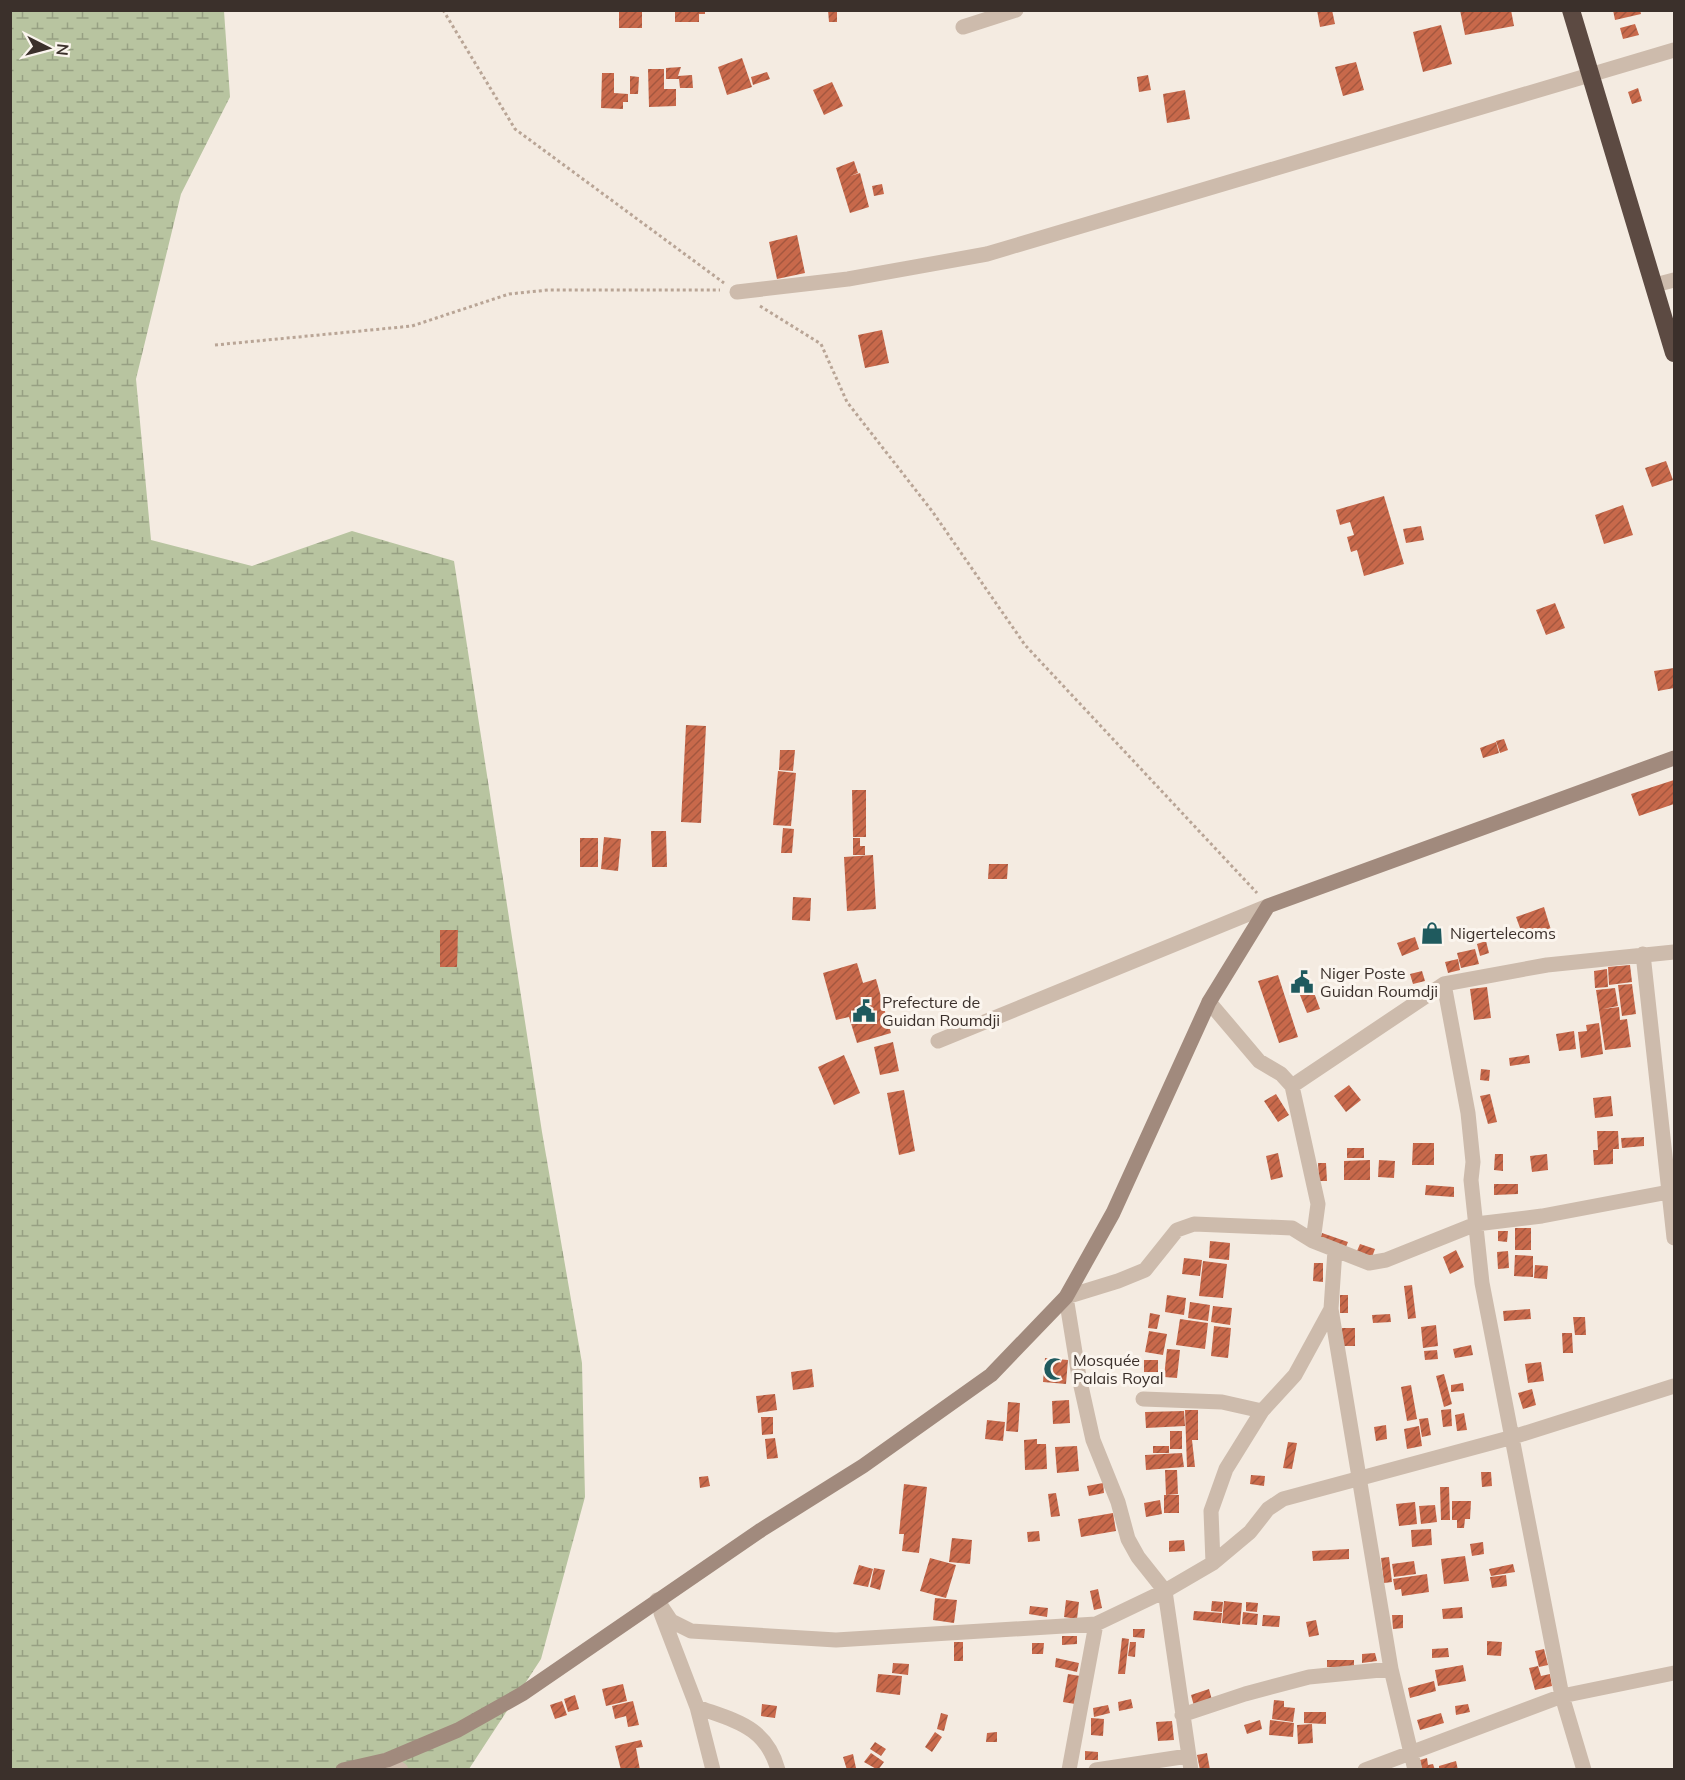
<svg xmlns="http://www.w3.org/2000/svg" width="1685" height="1780" viewBox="0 0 1685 1780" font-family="Mulish,sans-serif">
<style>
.wetland{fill:url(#wetland-marsh)}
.building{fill:url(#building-hatch)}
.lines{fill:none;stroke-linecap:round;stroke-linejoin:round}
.path{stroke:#b9a596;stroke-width:3;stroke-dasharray:3 3;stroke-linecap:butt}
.street{stroke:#cdbbac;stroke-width:15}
.secondary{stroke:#a18a7d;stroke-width:15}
.highway{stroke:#5c4a42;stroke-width:18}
.labels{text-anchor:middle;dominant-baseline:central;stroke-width:6;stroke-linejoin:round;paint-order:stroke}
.poi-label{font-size:16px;fill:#3b302b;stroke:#fbf5ee;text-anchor:start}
</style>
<defs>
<pattern id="wetland-marsh" width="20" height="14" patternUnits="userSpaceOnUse" patternTransform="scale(1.5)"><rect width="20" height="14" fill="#b8c4a0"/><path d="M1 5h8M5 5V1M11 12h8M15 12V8" fill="none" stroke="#97a083"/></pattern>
<pattern id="building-hatch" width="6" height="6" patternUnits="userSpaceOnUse" patternTransform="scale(1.5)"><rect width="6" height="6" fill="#c8694b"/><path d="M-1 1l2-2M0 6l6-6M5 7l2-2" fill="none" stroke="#a4573f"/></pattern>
</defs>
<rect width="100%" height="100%" fill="#f4ebe1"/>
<path class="wetland" d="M11,11H224L230,97L181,194L136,379L151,540L252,566L352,531L454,561L542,1132L582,1363L585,1497L541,1659L469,1769L11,1770Z"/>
<path class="building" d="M619,10H642V28H619Z
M675,10H705V14H699V22H675Z
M828,10H837V22H829Z
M1317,10H1332L1335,24L1320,27Z
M1460,10H1511L1514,26L1465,35Z
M1613,10H1640L1641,14L1615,20Z
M1635,24L1639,35L1623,39L1620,28Z
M1441,25L1452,64L1423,72L1413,32Z
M742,58L752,87L727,95L718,67Z
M1356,62L1364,90L1343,96L1335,67Z
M681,67L678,76L692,75L693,88H680L679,79H666V68Z
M648,69H664V89H676V106L649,107Z
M767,72L770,79L753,85L751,77Z
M602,73H614V93L628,94V102H623V109L601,108Z
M1148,75L1151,90L1139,92L1137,77Z
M630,76L639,77L638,94H630Z
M832,82L843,106L824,115L813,90Z
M1638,88L1642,101L1632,104L1628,92Z
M1185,90L1190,119L1167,123L1163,94Z
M854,161L858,173L850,176L860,173L869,207L850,213L836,168Z
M882,184L884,194L874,196L872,186Z
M797,235L805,273L777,279L769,242Z
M882,330L889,363L865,368L858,335Z
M1666,461L1673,480L1652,487L1645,468Z
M1384,496L1404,564L1364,576L1357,550L1351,552L1347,537L1354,535L1350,522L1340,525L1336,510Z
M1623,505L1633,535L1604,544L1595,515Z
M1421,526L1424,540L1406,543L1403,529Z
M1555,603L1565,628L1546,635L1536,610Z
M1674,668V688L1658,691L1654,671Z
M686,725L706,726L701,823L681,822Z
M1504,739L1508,750L1500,753L1496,741Z
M1496,742L1499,753L1483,758L1480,748Z
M780,750H795L793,771L779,770Z
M778,771L796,773L791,826L773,825Z
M1674,780V804L1639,816L1631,794Z
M852,790H866V837H853Z
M783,828L794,829L792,853H781Z
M651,831H666L667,867H652Z
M604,837L621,839L618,871L601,869Z
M580,838H598V867H580Z
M853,838H860V846H865V855H853Z
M873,855L876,909L847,911L844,857Z
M989,864H1008L1007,879H988Z
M793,897L811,898L810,921L792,920Z
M1544,907L1551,930L1524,939L1516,917Z
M440,930H458L457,967H440Z
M1415,937L1419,949L1402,956L1397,943Z
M1486,941L1489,953L1480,956L1477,944Z
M1475,949L1479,964L1461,968L1457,953Z
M1458,959L1460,970L1448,973L1445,962Z
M857,963L863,983L876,979L891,1033L857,1043L849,1017L836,1020L823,973Z
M1630,965L1632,982L1609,985L1608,967Z
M1607,969L1608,987L1595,988L1594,971Z
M1422,971L1425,981L1413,984L1410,974Z
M1278,975L1298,1037L1279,1043L1258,981Z
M1632,984L1636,1014L1622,1016L1618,985Z
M1487,987L1491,1018L1474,1020L1470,989Z
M1615,988L1618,1006L1603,1009L1619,1007L1620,1020L1627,1019L1631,1047L1605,1050L1596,990Z
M1313,990L1320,1009L1307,1013L1300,995Z
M1599,1023L1603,1054L1581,1058L1578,1032L1587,1031L1586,1025Z
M1574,1031L1576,1049L1559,1051L1556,1034Z
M893,1042L899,1071L880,1075L874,1047Z
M844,1055L860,1093L834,1105L818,1067Z
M1529,1055L1530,1063L1510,1066L1509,1058Z
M1481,1069L1490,1070L1489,1081L1480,1080Z
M1349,1085L1361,1100L1346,1112L1334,1096Z
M904,1090L915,1151L899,1155L887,1093Z
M1276,1094L1289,1115L1278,1122L1264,1101Z
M1490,1094L1497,1122L1488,1124L1480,1096Z
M1611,1096L1613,1116L1595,1118L1593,1098Z
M1597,1131H1618L1619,1149H1613V1164L1594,1165L1593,1150H1598Z
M1644,1137V1146L1622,1148L1621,1138Z
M1413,1143H1434V1165H1412Z
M1347,1148H1364V1158H1347Z
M1278,1153L1283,1177L1271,1180L1266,1156Z
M1495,1154H1503V1171L1494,1170Z
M1547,1154L1548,1170L1532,1172L1530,1156Z
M1370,1160V1180H1344V1161Z
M1379,1160L1395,1161L1394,1178L1378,1177Z
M1318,1163H1326L1327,1181H1319Z
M1494,1184H1518V1194L1494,1195Z
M1426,1185L1454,1187V1197L1425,1195Z
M1515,1228H1531V1250H1515Z
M1498,1231H1508L1507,1242L1498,1241Z
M1322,1233L1348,1242L1345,1249L1320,1240Z
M1210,1241L1230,1243L1229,1260L1209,1258Z
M1360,1244L1375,1249L1372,1257L1357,1251Z
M1456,1250L1464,1267L1450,1274L1443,1257Z
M1508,1251L1509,1268L1498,1269L1497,1252Z
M1515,1255L1533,1256V1277L1514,1276Z
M1184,1258L1202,1260L1200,1276L1182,1274Z
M1203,1261L1227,1264L1223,1298L1199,1296Z
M1314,1263H1323V1282L1313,1281Z
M1535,1265L1548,1266L1547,1279L1534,1278Z
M1412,1285L1416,1318L1408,1319L1404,1286Z
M1167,1295L1186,1298L1184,1315L1165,1312Z
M1340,1295H1348V1313H1340Z
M1190,1302L1210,1305L1208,1321L1188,1318Z
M1213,1306L1232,1308L1230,1325L1211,1322Z
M1530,1309L1531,1319L1504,1321L1503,1311Z
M1150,1313L1160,1315L1157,1329L1148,1328Z
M1390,1314L1391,1322L1373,1323L1372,1315Z
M1573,1317H1585L1586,1335H1575Z
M1180,1319L1208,1323L1205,1349L1176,1345Z
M1436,1325L1438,1346L1423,1348L1421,1327Z
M1214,1326L1231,1328L1228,1358L1211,1356Z
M1342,1328H1355V1346H1342Z
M1149,1331L1167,1334L1163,1355L1145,1352Z
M1562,1333H1572L1573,1353H1563Z
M1471,1345L1473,1355L1455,1358L1453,1349Z
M1167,1349L1180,1350L1177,1378L1164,1377Z
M1437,1350L1438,1359L1425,1360L1424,1351Z
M1045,1358L1068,1360L1066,1384L1043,1382Z
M1144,1360H1158V1372H1144Z
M1541,1362L1544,1381L1528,1383L1525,1364Z
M812,1369L814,1387L793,1390L791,1372Z
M1444,1374L1452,1404L1444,1407L1436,1376Z
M1463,1383L1464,1391L1451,1392V1385Z
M1411,1385L1417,1419L1407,1421L1401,1387Z
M1532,1389L1536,1405L1523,1409L1518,1393Z
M775,1394L777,1410L758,1413L756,1396Z
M1069,1400L1070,1423L1053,1424L1052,1401Z
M1008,1402L1020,1403L1018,1432L1006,1431Z
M1451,1409L1452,1426L1443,1427L1441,1410Z
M1185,1410H1198V1440H1192L1195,1467H1187Z
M1184,1411L1185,1426L1146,1428L1145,1412Z
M1464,1413L1467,1430L1457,1431L1455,1415Z
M761,1417H773V1434L762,1435Z
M1428,1418L1431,1435L1422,1437L1419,1419Z
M987,1420L1005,1422L1003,1441L985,1439Z
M1386,1425L1387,1439L1376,1441L1374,1427Z
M1419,1426L1422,1446L1407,1449L1404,1429Z
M1170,1431H1182V1449H1170Z
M775,1438L778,1458L767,1459L765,1439Z
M1037,1439V1444H1046L1047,1469L1025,1470L1024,1440Z
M1288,1442L1297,1443L1292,1469L1283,1468Z
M1077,1446L1079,1471L1057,1473L1055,1447Z
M1153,1446H1169V1453H1153Z
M1182,1453L1184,1467L1146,1470L1145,1455Z
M1165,1470H1177L1178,1494L1166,1495Z
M1481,1472H1491L1492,1486L1482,1487Z
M1251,1475L1265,1476L1264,1486L1250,1484Z
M708,1476L710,1486L700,1488L699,1477Z
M1103,1483L1104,1493L1089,1496L1087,1486Z
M904,1484L927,1487L919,1553L902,1551L904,1534H899Z
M1440,1487H1449L1450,1520H1441Z
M1056,1493L1060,1516L1051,1517L1048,1494Z
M1164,1495H1179V1513H1164Z
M1160,1500L1162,1514L1146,1517L1144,1503Z
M1452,1501H1471L1470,1519H1465L1464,1528H1457V1520H1452Z
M1415,1502L1417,1524L1399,1526L1396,1504Z
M1435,1505L1437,1522L1421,1524L1419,1506Z
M1113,1513L1116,1531L1081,1537L1078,1519Z
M1431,1529L1432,1545L1412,1547L1411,1530Z
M1039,1531L1040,1541L1028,1542L1027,1532Z
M952,1538L972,1540L970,1564L949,1562Z
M1184,1540L1185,1551L1169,1552V1541Z
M1483,1542L1484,1554L1472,1556L1470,1544Z
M1349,1549V1559L1313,1561L1312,1551Z
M1465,1556L1469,1581L1444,1584L1441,1559Z
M1389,1557L1392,1582L1384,1583L1381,1558Z
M930,1558L956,1565L946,1598L920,1591Z
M1414,1561L1416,1574L1394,1577L1392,1564Z
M1513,1564L1515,1572L1491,1576L1489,1569Z
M859,1565L873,1569L868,1587L853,1584Z
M874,1568L885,1570L880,1590L870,1587Z
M1427,1574L1429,1592L1402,1596L1401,1589L1395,1590L1393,1579Z
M1506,1575L1507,1586L1492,1588L1490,1577Z
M1098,1589L1102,1608L1094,1610L1090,1591Z
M935,1598L957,1600L954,1623L933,1620Z
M1066,1600L1079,1602L1077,1619L1064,1617Z
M1212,1601L1223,1602L1222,1612L1211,1611Z
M1224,1601L1242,1603L1240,1625L1222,1623Z
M1246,1602L1258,1603L1257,1612L1246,1611Z
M1030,1606L1048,1608L1047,1617L1029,1614Z
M1462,1607L1463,1618L1443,1619L1442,1609Z
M1194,1611L1222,1613L1221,1623L1193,1620Z
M1243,1612L1258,1614L1257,1625L1242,1624Z
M1263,1615L1280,1616L1279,1627L1262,1626Z
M1392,1615H1403V1628L1393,1629Z
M1316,1620L1319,1635L1309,1637L1306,1622Z
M1133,1629H1145L1144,1638L1133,1637Z
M1062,1636H1077V1644L1062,1645Z
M1122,1638L1129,1639L1125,1674H1118Z
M1487,1641L1502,1642L1501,1656L1487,1655Z
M954,1642H963V1661H954Z
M1130,1642H1136L1135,1657L1128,1656Z
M1032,1643H1044L1043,1654H1032Z
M1448,1648L1449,1657L1432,1658V1649Z
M1544,1649L1548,1665L1539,1667L1535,1651Z
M1375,1653L1377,1661L1362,1663V1654Z
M1056,1658L1079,1663L1077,1672L1055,1667Z
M1327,1660H1354V1668L1327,1667Z
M893,1663L909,1664L908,1675L892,1673Z
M1463,1665L1466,1681L1438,1686L1435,1670Z
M1538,1666L1541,1676L1550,1674L1552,1686L1535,1690L1529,1668Z
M878,1674L902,1676L900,1695L876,1692Z
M1068,1674L1080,1676L1075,1704L1063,1702Z
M1434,1681L1436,1691L1410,1698L1408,1688Z
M623,1684L627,1701L606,1706L602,1689Z
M1209,1689L1212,1700L1194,1706L1191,1695Z
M575,1695L579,1709L568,1712L564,1699Z
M1131,1699L1133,1708L1119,1711L1118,1702Z
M1274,1700L1284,1701V1707L1295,1708L1293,1722L1272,1719Z
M562,1701L567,1715L555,1719L550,1705Z
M633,1701L639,1725L628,1727L626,1716L615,1719L612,1706Z
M762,1704L777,1706L775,1718L761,1716Z
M1468,1704L1470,1712L1456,1715L1455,1706Z
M1108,1705L1110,1713L1094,1717L1093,1708Z
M1304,1712H1326V1724L1304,1723Z
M941,1713L948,1715L944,1731L937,1729Z
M1441,1713L1444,1723L1420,1730L1417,1720Z
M1091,1718L1104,1719L1103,1736L1091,1735Z
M1260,1720L1262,1729L1247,1734L1244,1725Z
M1270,1720L1294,1723L1293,1737L1269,1735Z
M1172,1721L1174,1740L1158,1741L1156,1722Z
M1312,1724L1313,1743L1298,1744L1297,1725Z
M935,1732L942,1737L932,1752L925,1747Z
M997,1732V1742H986L987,1733Z
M641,1740L643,1747L636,1748L640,1770H621L615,1746Z
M875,1742L886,1749L881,1756L870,1749Z
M1085,1751L1098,1752V1760H1085Z
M871,1753L884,1762L878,1770L864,1762Z
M1207,1753L1210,1770H1200L1197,1755Z
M853,1754L856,1768L847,1770L843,1757Z
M1427,1758L1428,1765L1433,1764L1435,1770H1422L1420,1760Z
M1456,1761L1458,1770H1439V1766Z"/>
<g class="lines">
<path class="path" d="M443,10L515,129L724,283
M760,306L821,344L847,402L932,511L1025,645L1257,893
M215,345L412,326L509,294L548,290H720"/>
<path class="street" d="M963,27L1016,10
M1655,285L1674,280
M737,292L848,279L987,254L1674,50
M1643,954L1674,1238
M1444,984L1468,1113L1473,1162L1471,1180L1482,1283L1562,1696L1584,1770
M1209,1002L1259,1061L1281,1074L1292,1086L1318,1204L1313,1241
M938,1041L1268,906
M1292,1086L1444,984L1547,965L1674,952
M1335,1250L1331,1309L1391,1669L1415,1770
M1143,1399L1222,1402L1262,1411
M1213,1563L1211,1511L1226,1469L1262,1411L1295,1375L1331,1309
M657,1600L671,1621L691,1631L836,1640L1096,1624L1165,1591L1213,1563L1250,1532L1268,1509L1283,1499L1513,1437L1674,1386
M661,1613L697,1707L713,1770
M697,1707C735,1721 766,1726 778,1770
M1182,1715L1245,1694L1309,1677L1391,1669
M387,1760L401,1770
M1069,1770L1096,1624
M1096,1770L1188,1756
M1191,1770L1165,1591L1138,1557L1128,1539L1118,1502L1093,1440L1079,1377L1066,1297L1118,1281L1145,1270L1177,1230L1194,1224L1292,1228L1313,1241L1369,1263L1386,1260L1476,1224L1542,1216L1674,1191
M1365,1770L1562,1696L1674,1673"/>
<path class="secondary" d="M343,1770L387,1760L458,1730L522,1694L761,1530L863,1466L991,1375L1066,1297L1113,1213L1209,1002L1268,906L1674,758"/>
<path class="highway" d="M1571,10L1674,353"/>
</g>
<defs>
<g id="shop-bare" transform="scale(1.8)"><path d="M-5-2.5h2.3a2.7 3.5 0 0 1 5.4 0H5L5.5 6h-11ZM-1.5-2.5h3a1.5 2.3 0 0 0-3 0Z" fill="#1f5a5e" stroke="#fbf5ee" stroke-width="2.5" paint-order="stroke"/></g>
<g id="civic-bare" transform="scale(1.8)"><path d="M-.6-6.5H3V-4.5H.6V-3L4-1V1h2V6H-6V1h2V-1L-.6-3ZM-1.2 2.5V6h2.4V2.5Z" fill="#1f5a5e" stroke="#fbf5ee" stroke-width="2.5" paint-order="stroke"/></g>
<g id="mosque-bare" transform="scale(1.8)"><path d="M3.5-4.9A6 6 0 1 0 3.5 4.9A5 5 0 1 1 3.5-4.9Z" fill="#1f5a5e" stroke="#fbf5ee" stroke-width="2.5" paint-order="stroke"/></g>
</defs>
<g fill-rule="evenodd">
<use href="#shop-bare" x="1432" y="933"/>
<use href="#civic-bare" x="1302" y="982"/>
<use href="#civic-bare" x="864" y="1011"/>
<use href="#mosque-bare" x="1055" y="1369"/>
</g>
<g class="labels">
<g class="poi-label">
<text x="1450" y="933">Nigertelecoms</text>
<text x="1320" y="973">Niger Poste<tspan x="1320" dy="18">Guidan Roumdji</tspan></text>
<text x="882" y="1002">Prefecture de<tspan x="882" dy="18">Guidan Roumdji</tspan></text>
<text x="1073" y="1360">Mosquée<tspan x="1073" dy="18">Palais Royal</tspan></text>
</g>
</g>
<rect width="1685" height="1780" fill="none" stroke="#3b302b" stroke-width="24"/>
<g transform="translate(48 48) rotate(96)" stroke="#fbf5ee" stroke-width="4.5" paint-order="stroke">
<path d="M0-4.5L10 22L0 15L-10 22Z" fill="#3b302b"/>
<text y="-9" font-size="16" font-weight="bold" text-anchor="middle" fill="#3b302b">N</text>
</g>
</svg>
